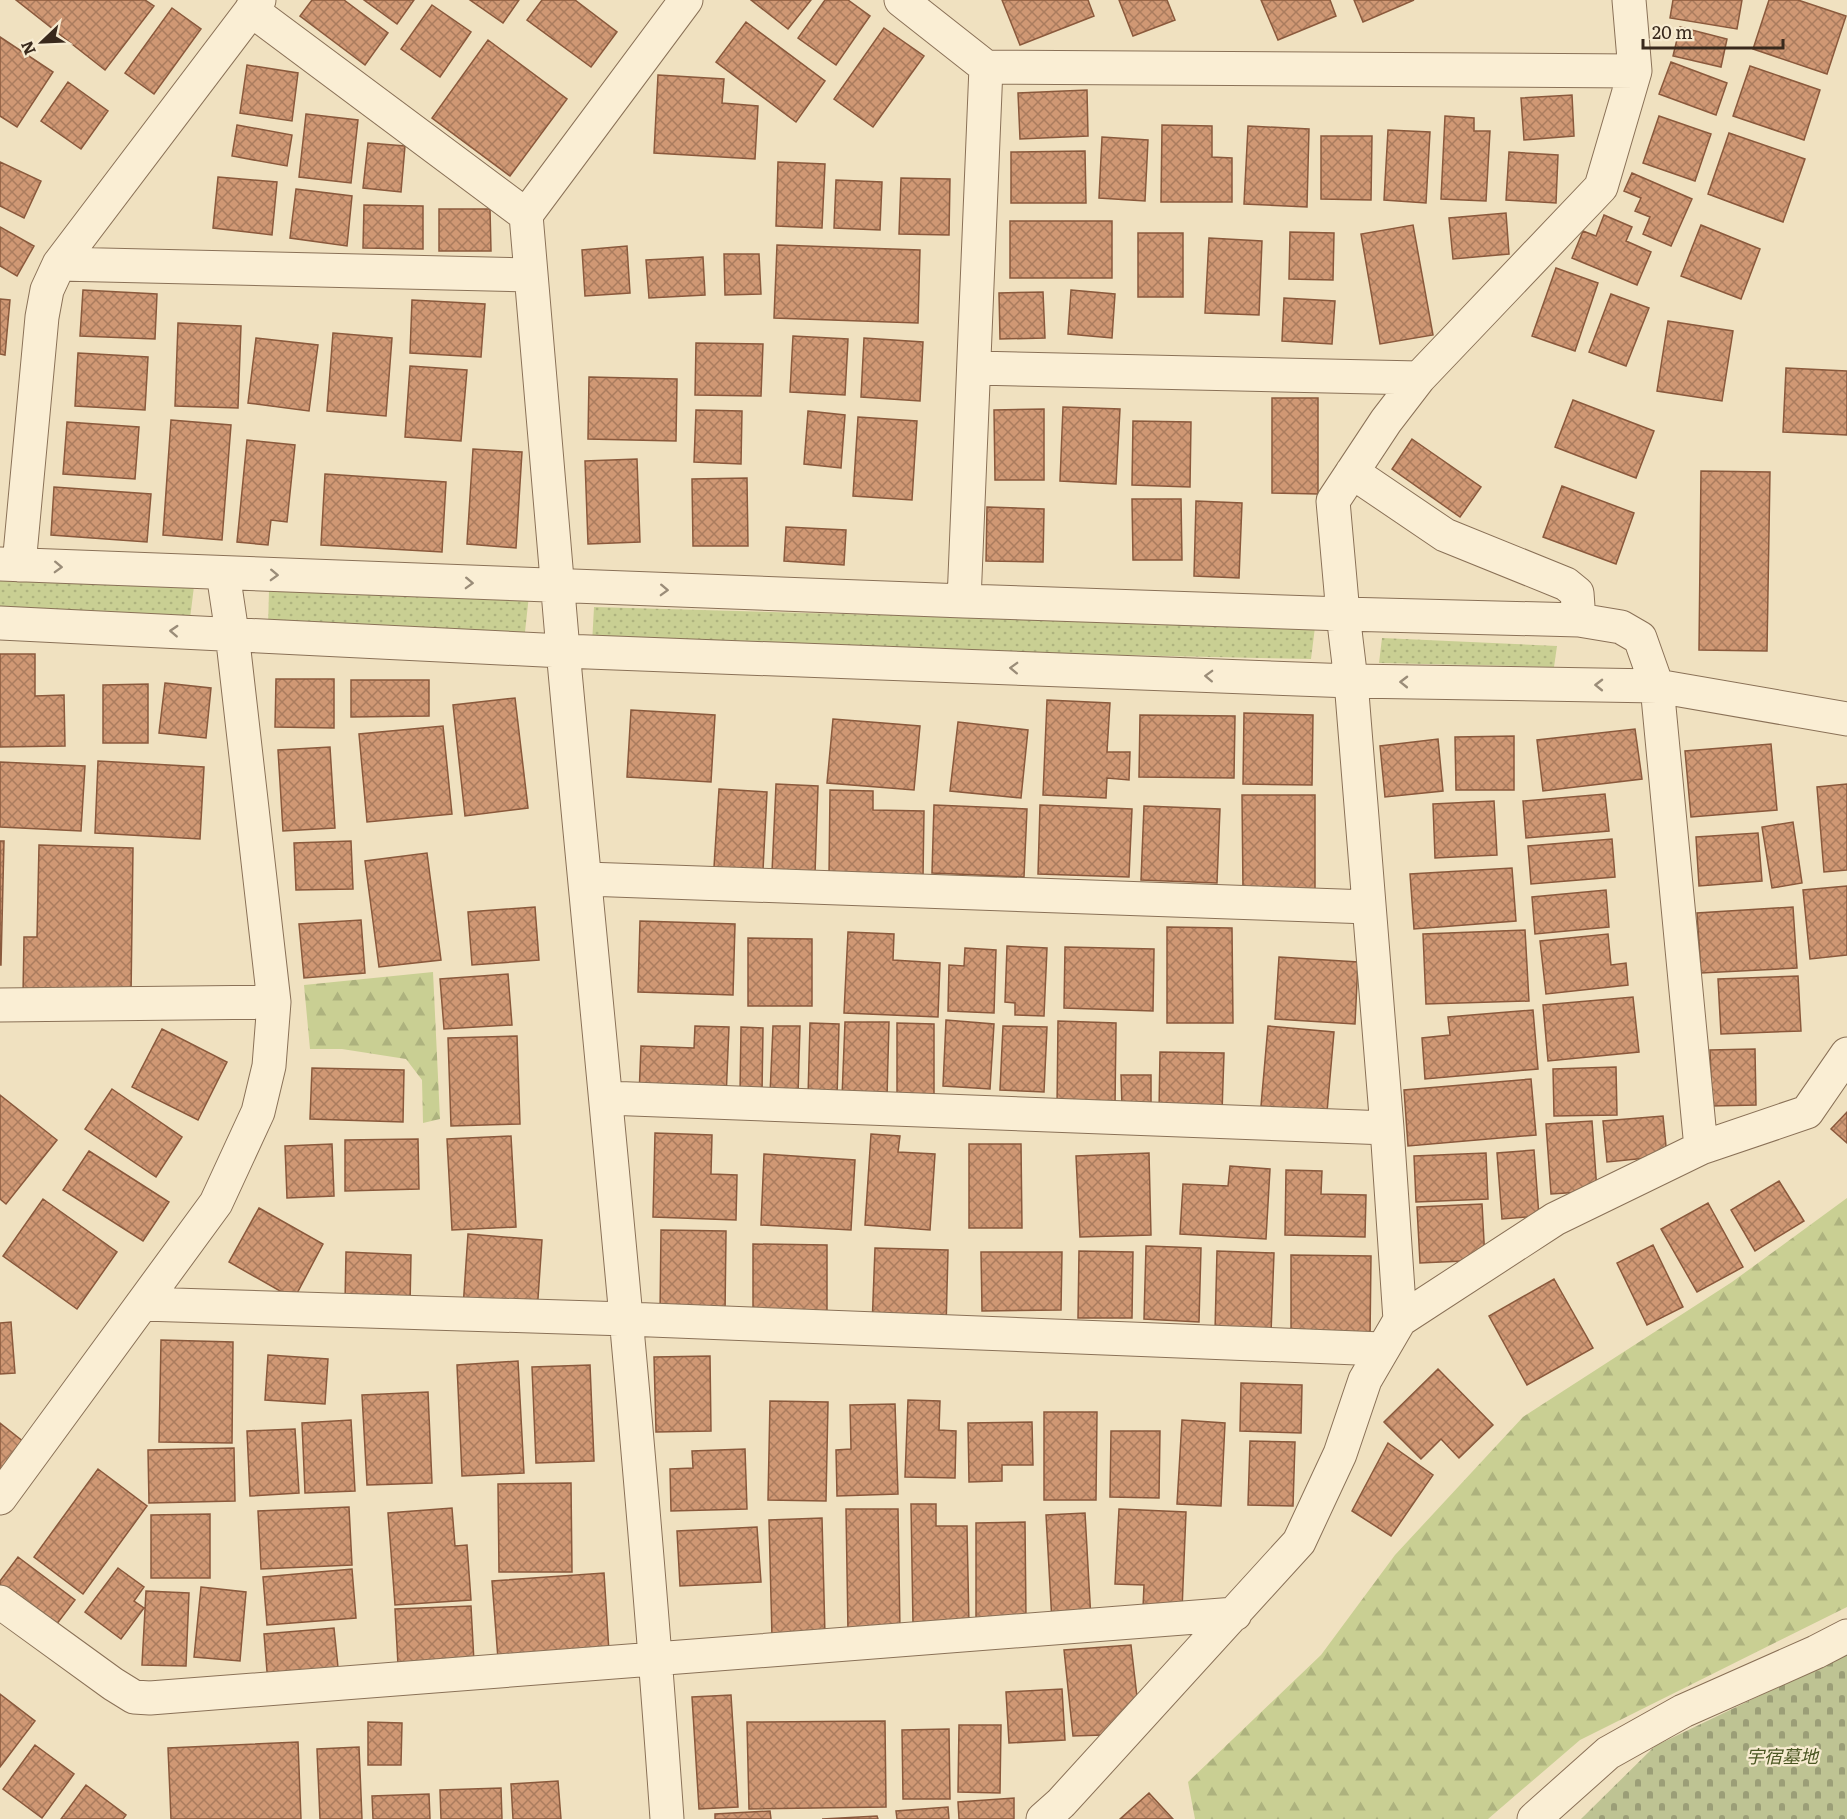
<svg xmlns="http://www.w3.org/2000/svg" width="1847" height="1819" viewBox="0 0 1847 1819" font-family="Literata,'Noto Sans JP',serif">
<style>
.grass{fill:url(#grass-dots)}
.forest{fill:url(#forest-firs)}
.cemetery{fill:url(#cemetery-stones)}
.building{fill:url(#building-cross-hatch);stroke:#8a593c;stroke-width:1.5}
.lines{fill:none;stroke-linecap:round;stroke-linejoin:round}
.street-casing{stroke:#8a7157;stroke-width:35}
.street{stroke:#faeed4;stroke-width:33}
.oneway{stroke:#9a8c78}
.labels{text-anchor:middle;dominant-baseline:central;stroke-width:4.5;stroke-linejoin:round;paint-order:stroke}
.park-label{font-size:18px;font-style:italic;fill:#4a5622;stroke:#f7ebd0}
</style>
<defs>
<pattern id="grass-dots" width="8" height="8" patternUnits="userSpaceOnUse" patternTransform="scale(1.5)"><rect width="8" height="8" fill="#c9cf93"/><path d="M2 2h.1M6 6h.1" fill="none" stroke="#adb27e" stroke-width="1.8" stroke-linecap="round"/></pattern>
<pattern id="forest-firs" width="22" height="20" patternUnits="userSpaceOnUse" patternTransform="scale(1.5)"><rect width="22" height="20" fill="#c9cf93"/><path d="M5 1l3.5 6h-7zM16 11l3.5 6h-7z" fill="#adb27e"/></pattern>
<pattern id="cemetery-stones" width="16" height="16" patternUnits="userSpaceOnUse" patternTransform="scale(1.5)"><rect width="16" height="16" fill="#bec393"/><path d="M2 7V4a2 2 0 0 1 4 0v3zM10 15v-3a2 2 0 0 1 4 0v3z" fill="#9b9e77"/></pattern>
<pattern id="building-cross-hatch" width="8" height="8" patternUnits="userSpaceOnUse" patternTransform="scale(1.5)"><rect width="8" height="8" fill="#d09874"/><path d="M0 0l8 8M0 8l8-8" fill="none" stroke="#aa7c5e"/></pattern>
</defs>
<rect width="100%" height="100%" fill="#f0e1c0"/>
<path class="grass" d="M0,578L194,586L190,619L0,612Z
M269,591L529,595L525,632L268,627Z
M594,607L1315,627L1311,659L592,644Z
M1382,638L1557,646L1554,667L1379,663Z"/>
<path class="forest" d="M433,972L440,1119L423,1123L422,1080L406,1059L342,1049H310L304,985Z
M1847,1198V1607L1580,1740L1488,1819H1195L1188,1782L1321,1655L1395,1555L1523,1417L1732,1282Z"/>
<path class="cemetery" d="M1847,1654V1819H1581L1655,1746Z"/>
<path class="building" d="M16,0H145L154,6L105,70Z
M312,0H344L388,33L365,65L300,16Z
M364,0H414L397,24Z
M470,0H519L503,23Z
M542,0H575L617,32L591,67L527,20Z
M751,0H811L788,29Z
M825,0H848L870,16L836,65L798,38Z
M1002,0H1088L1094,16L1020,45Z
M1119,0H1167L1175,20L1133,36Z
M1261,0H1330L1336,16L1278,40Z
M1354,0H1414L1363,22Z
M1673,0H1742L1737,29L1670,18Z
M1769,0H1798L1846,16L1827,74L1753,49Z
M432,5L471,32L440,77L401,49Z
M172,8L201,29L154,94L125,73Z
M746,22L825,81L796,122L716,62Z
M1680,27L1727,39L1721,67L1673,56Z
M884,28L924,56L873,127L834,99Z
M0,37L53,72L17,127L0,116Z
M488,40L567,99L510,176L432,118Z
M1671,62L1727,83L1716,115L1659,94Z
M247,65L298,73L292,121L240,113Z
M1750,66L1820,90L1804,140L1733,116Z
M658,75L724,79L722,103L758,106L755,159L654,153Z
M68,82L108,111L81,149L41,121Z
M1087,90L1088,136L1020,139L1018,93Z
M1572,95L1574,136L1524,140L1521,98Z
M306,114L358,120L351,183L299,177Z
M1445,116L1474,118V131H1490L1486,201L1441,199Z
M1659,116L1711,134L1695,181L1643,163Z
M237,125L292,135L287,166L232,156Z
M1162,125L1212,126V157L1232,158V202H1161Z
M1248,126L1309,129L1307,207L1244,204Z
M1388,130L1430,132L1426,203L1384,200Z
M1729,133L1805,159L1783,222L1708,194Z
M1321,136H1372L1371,200L1321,199Z
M1102,137L1148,140L1145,201L1099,198Z
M368,143L405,146L401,192L363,188Z
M1085,151L1086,203H1011V152Z
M1509,152L1558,155L1556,203L1506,200Z
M0,162L41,181L24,218L0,206Z
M778,162L825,164L822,228L776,226Z
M1632,173L1692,199L1671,246L1643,234L1650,217L1635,211L1641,198L1624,191Z
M218,177L277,182L272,235L213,228Z
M901,178L950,179L949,235L899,234Z
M836,180L882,182L880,230L834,228Z
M296,189L352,196L347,246L290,238Z
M364,205L423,206V249L363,248Z
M439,209H490L491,251H439Z
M1506,213L1509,254L1453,259L1449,218Z
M1604,215L1632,227L1626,241L1651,252L1637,285L1572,258L1583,231L1596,236Z
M1010,221H1112V278H1010Z
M1413,225L1433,335L1380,344L1361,234Z
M1701,225L1760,249L1741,299L1681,276Z
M0,227L34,246L17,276L0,266Z
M1290,232L1334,233L1333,280L1289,279Z
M1138,233H1183V297H1138Z
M1209,238L1262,241L1259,315L1205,313Z
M777,245L920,250L918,323L774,318Z
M627,246L630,293L585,296L582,250Z
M724,254H759L761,294L725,295Z
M703,257L705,295L649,298L646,260Z
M1556,268L1598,283L1575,351L1532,336Z
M83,290L157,294L155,339L80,336Z
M1071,290L1115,294L1112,338L1068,334Z
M1043,292L1045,338L1000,339L999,293Z
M1611,294L1649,308L1626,366L1589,352Z
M1284,298L1335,301L1332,344L1282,341Z
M0,299L10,300L5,355L0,354Z
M412,300L485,304L481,357L410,353Z
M1668,321L1733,331L1722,401L1657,391Z
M178,323L241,326L238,408L175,406Z
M333,333L392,338L386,416L327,411Z
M793,336L848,339L845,395L790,392Z
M256,338L318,345L309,411L248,403Z
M864,338L923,342L920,401L861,397Z
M696,343L763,344L761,396L695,395Z
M78,353L148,357L145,410L75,406Z
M410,366L467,370L461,441L405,437Z
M1786,368L1847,371V435L1783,432Z
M589,377L677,379L676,441L588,439Z
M1272,398H1318V494L1272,493Z
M1573,400L1654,431L1636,478L1555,447Z
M1063,407L1120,409L1116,484L1060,481Z
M1044,409V480H995L994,410Z
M696,410L742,411L741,464L694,462Z
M808,411L845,415L841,468L804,464Z
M858,417L917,421L912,500L853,496Z
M171,420L231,425L222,540L163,535Z
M1133,421L1191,422L1190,487L1132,485Z
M67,422L139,427L135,479L63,474Z
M1412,439L1481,487L1460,517L1392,469Z
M247,440L295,445L287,522L271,520L268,545L237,542Z
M473,449L522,452L516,548L467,544Z
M637,459L640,542L588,544L585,461Z
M1701,471L1770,472L1767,651L1699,650Z
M325,474L446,482L442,552L321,545Z
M747,478L748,546H693L692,479Z
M1562,486L1634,513L1616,564L1543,537Z
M54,487L151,494L147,542L51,535Z
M1132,499H1181L1182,560H1133Z
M1196,501L1242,503L1239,578L1194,576Z
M987,507L1044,509L1043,562L986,561Z
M786,527L846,530L844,565L784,561Z
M0,654H35V696L64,695L65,746L0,747Z
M276,679H334V728L275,727Z
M351,680H429V716L351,717Z
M165,683L211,688L206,738L159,733Z
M148,684V743H103V685Z
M515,698L528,808L465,816L453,705Z
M1047,700L1110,703L1107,752H1130L1129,780L1107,778L1106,798L1043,795Z
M631,710L715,715L711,782L627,777Z
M1244,713L1313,715L1312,785L1243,784Z
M1140,715L1235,716L1234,778L1139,777Z
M833,719L920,726L914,790L827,783Z
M958,722L1028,730L1021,798L950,791Z
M443,726L452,814L367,822L359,734Z
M1635,729L1642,779L1543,791L1537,740Z
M1514,736V790H1456L1455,737Z
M1438,739L1443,791L1385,797L1380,746Z
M1771,744L1777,810L1691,817L1685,751Z
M330,747L335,828L283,831L278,750Z
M98,761L204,767L200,839L95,833Z
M0,762L85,766L81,831L0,827Z
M776,784L818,786L815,874L772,872Z
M1847,784V870L1824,872L1817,787Z
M719,789L767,792L763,870L714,867Z
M830,790L873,791V810L924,811L923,878L829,877Z
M1605,794L1609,831L1526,838L1523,801Z
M1242,795H1315V892L1243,891Z
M1494,801L1497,855L1435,858L1433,804Z
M934,805L1027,809L1024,877L932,873Z
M1040,805L1132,809L1129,877L1038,874Z
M1144,806L1220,809L1217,883L1141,880Z
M1793,822L1802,883L1772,888L1762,827Z
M1758,833L1762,881L1699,886L1696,837Z
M1612,839L1615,877L1531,884L1528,846Z
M0,841H4L1,965H0Z
M351,841L353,889L296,890L294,843Z
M39,845L133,848L131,997L23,995L24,937H37Z
M427,853L441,960L379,967L365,861Z
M1512,868L1516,921L1414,929L1410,874Z
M1847,886V955L1810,959L1803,890Z
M1606,890L1609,927L1535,934L1532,897Z
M535,907L539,960L472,965L468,912Z
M1793,907L1797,968L1701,973L1697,913Z
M361,920L365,973L304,978L299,924Z
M640,921L735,924L733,995L638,992Z
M1167,927L1232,928L1233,1023H1167Z
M1525,930L1529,1001L1426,1004L1423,934Z
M848,932L894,934L893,960L940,963L938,1017L844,1013Z
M1608,934L1611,965L1626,963L1628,985L1546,994L1540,941Z
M748,938L812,939V1006H748Z
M1007,946L1047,948L1044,1016L1015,1015V1003L1005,1002Z
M1065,947L1154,949L1153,1011L1064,1008Z
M965,948L996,950L994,1013L948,1011L949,965L964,966Z
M1279,957L1358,962L1355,1024L1275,1019Z
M508,974L512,1025L444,1029L440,979Z
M1798,976L1801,1031L1721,1034L1718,979Z
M1633,997L1639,1052L1548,1061L1543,1005Z
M1533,1010L1538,1069L1425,1079L1422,1038L1450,1035L1448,1017Z
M946,1020L994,1024L990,1089L943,1086Z
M1058,1021L1116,1023L1115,1108L1057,1107Z
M845,1022H889L887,1098L842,1097Z
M810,1023L839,1024L837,1098L808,1097Z
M897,1023L934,1024V1095L897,1096Z
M695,1026L729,1027L726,1099L639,1096L641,1046L694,1048Z
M773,1026H800L798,1096L770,1095Z
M1003,1026L1047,1027L1044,1092L1000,1090Z
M1268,1026L1334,1032L1327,1112L1261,1106Z
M741,1027L763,1028L762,1094H740Z
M162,1029L227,1062L198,1120L132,1087Z
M517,1036L520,1124L451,1126L448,1038Z
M1755,1049L1756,1105L1712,1106L1710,1050Z
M1160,1052L1224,1053L1222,1113L1159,1112Z
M1616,1067L1617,1115L1554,1116L1553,1069Z
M312,1068L404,1070L403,1122L310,1119Z
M1121,1075H1151V1107L1122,1106Z
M1531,1079L1536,1135L1408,1146L1404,1090Z
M112,1089L182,1137L156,1177L85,1129Z
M0,1095L57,1140L6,1204L0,1199Z
M1847,1112V1143L1831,1129Z
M1663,1116L1667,1156L1607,1162L1603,1121Z
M1592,1121L1597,1191L1551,1194L1546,1124Z
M655,1133L712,1135L711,1174L737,1175L736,1220L653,1217Z
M871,1134L900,1136L898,1152L935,1154L930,1230L865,1225Z
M511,1136L516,1227L452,1230L447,1139Z
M418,1139L419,1189L345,1191V1140Z
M332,1144L334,1196L287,1198L285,1146Z
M969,1144H1021L1022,1228H969Z
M1534,1150L1539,1216L1502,1219L1497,1153Z
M89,1151L169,1202L143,1241L63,1190Z
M1149,1153L1151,1235L1080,1237L1076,1156Z
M1486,1153L1488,1199L1416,1202L1414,1156Z
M764,1154L855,1160L851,1230L761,1225Z
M1230,1166L1270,1169L1266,1239L1180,1234L1183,1184L1228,1186Z
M1286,1170L1322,1171L1321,1194L1366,1195L1365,1237L1285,1235Z
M1779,1181L1804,1221L1755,1251L1731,1210Z
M43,1199L117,1252L77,1309L3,1256Z
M1708,1203L1743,1267L1697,1292L1661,1229Z
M1482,1204L1485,1260L1420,1263L1417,1207Z
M259,1208L323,1244L294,1299L229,1262Z
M661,1230L726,1231L725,1316L660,1315Z
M468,1234L542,1240L537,1313L463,1308Z
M753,1244L827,1245V1320H753Z
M1653,1245L1683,1307L1647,1325L1617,1263Z
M1146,1246L1201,1248L1199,1322L1144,1319Z
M875,1248L948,1250L946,1329L872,1327Z
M1079,1251L1133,1252L1132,1318H1078Z
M1217,1251L1274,1253L1271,1333L1215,1331Z
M346,1252L411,1255L410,1305L345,1302Z
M981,1252H1062L1061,1310L982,1311Z
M1291,1255L1371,1256L1370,1339L1291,1338Z
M1554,1279L1593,1348L1527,1385L1489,1316Z
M11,1322L15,1373L0,1374V1323Z
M161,1340L233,1342L232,1443L159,1442Z
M268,1355L328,1359L325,1404L265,1400Z
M710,1356L711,1431L656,1432L654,1357Z
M518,1361L524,1473L462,1476L457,1365Z
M590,1365L594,1461L536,1463L532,1367Z
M1438,1369L1493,1425L1459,1458L1441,1439L1421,1459L1384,1422Z
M1241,1383L1302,1385L1301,1433L1240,1431Z
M428,1392L432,1483L367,1485L362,1395Z
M908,1400L940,1401L939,1430L956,1431L955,1478L905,1477Z
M770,1401L828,1402L826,1501L768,1500Z
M895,1404L898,1494L837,1496L836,1450L851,1449L850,1405Z
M1044,1412H1097L1096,1500H1044Z
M351,1420L355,1491L305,1493L302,1423Z
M1182,1420L1225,1423L1221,1506L1177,1504Z
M1032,1422L1033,1465H1002V1481L969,1482L968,1423Z
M0,1423L29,1446L0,1481Z
M295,1429L299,1493L250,1496L247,1431Z
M1111,1431H1160L1159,1498L1110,1497Z
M1250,1441L1295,1442L1293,1506L1248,1505Z
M1388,1443L1433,1475L1391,1536L1352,1511Z
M234,1448L235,1501L149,1503L148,1450Z
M745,1449L747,1509L671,1511L670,1469L693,1468L692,1451Z
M98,1469L147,1506L83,1594L34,1557Z
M571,1483L572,1572H499L498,1484Z
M911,1504H936V1526H967L969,1625L913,1626Z
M349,1507L352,1565L261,1569L258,1511Z
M452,1508L455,1546L467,1545L471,1600L395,1605L388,1513Z
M846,1509H898L900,1631L848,1632Z
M1119,1509L1186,1512L1182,1610L1143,1608L1144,1585L1115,1584Z
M1085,1513L1091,1620L1052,1622L1046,1515Z
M210,1514V1578H151V1515Z
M822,1518L825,1636L772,1638L769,1520Z
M1025,1522L1026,1620H976V1523Z
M757,1527L761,1582L680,1586L677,1531Z
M18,1557L75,1600L53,1629L0,1590V1581Z
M118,1568L144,1587L134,1601L144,1608L121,1639L85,1612Z
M352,1569L356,1618L267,1625L263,1577Z
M604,1573L609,1652L498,1659L492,1581Z
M201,1587L246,1592L240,1661L194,1657Z
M146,1591L189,1593L186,1666L142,1665Z
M471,1606L474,1662L398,1665L395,1609Z
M334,1628L339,1677L268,1684L264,1634Z
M1131,1645L1137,1697L1103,1735L1073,1736L1064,1650Z
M1062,1689L1065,1740L1009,1743L1006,1692Z
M0,1694L35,1721L0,1767Z
M731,1695L738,1807L699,1809L692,1697Z
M885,1721L886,1807L749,1809L747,1722Z
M368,1722L402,1723L401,1765H368Z
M959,1725H1001L1000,1793L958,1792Z
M949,1729L950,1799H903L902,1730Z
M298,1742L301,1819H171L168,1748Z
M35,1745L74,1774L42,1818L3,1789Z
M359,1747L362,1819H320L317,1749Z
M558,1781L561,1819H513L511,1784Z
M86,1785L126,1815L123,1819H61Z
M501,1788L502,1819H441L440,1790Z
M1149,1793L1173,1819H1120Z
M429,1794L430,1819H373L372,1796Z
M1014,1798V1819H959L958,1802Z
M948,1807L949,1819H897L896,1811Z
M770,1811L771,1819H715V1814Z
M877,1816L878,1819H822Z"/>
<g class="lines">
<g class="street-casing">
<path id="street" d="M901,0L986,67L1635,71
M251,10L526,215C539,360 550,505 563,650C599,1040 640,1429 667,1819
M526,215L686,0
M59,264L531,275
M974,368L1419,378
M1352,472L1445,535L1566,584L1577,593L1579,620
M0,564L964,601L1343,614L1579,620L1621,627L1640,638L1657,686L1701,1148
M19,565L42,317L47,290L59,264L259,0
M964,601L986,67
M0,623L563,651L1351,681L1657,686L1847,719
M586,879L1369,907
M0,1005L274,1002
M606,1098L1387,1128
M142,1304L626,1319L1382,1349
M1400,1320L1387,1128L1351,681L1343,614L1333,501L1386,421L1419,378L1601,187L1635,71L1629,0
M0,1498L216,1203L258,1112L269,1066L274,1002L232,633L223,573
M0,1602L113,1684L134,1697L150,1698L1235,1614
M1043,1819L1061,1803L1299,1542L1340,1454L1365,1380L1400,1320L1555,1219L1701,1148L1807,1112L1847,1054
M1534,1819L1608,1753L1683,1711L1816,1652L1847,1636"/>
</g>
<use href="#street" class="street"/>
</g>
<defs><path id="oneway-chevron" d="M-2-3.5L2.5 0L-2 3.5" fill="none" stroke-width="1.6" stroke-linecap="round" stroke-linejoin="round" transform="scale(1.5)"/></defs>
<g class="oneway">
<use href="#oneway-chevron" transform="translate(58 567) rotate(2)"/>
<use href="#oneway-chevron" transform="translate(274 575) rotate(2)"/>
<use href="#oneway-chevron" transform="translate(469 583) rotate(2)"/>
<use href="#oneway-chevron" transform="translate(664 590) rotate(2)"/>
<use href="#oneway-chevron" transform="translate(174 631) rotate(-177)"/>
<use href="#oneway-chevron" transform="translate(1014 668) rotate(-178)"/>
<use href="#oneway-chevron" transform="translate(1209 676) rotate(-178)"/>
<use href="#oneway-chevron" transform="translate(1404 682) rotate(-179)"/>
<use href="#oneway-chevron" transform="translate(1599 685) rotate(-179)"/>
</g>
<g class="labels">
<g class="park-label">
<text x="1782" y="1755">宇宿墓地</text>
</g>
</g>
<g transform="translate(42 42) rotate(247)" stroke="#f7ebd0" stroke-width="4.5" paint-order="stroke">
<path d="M0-4.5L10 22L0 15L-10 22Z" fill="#39291c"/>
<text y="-9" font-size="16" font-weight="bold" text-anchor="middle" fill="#39291c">N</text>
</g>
<path d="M1643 39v9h140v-9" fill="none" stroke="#39291c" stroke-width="3"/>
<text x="1652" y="39" font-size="18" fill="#39291c" stroke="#f7ebd0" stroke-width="4.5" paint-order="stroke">20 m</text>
</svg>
